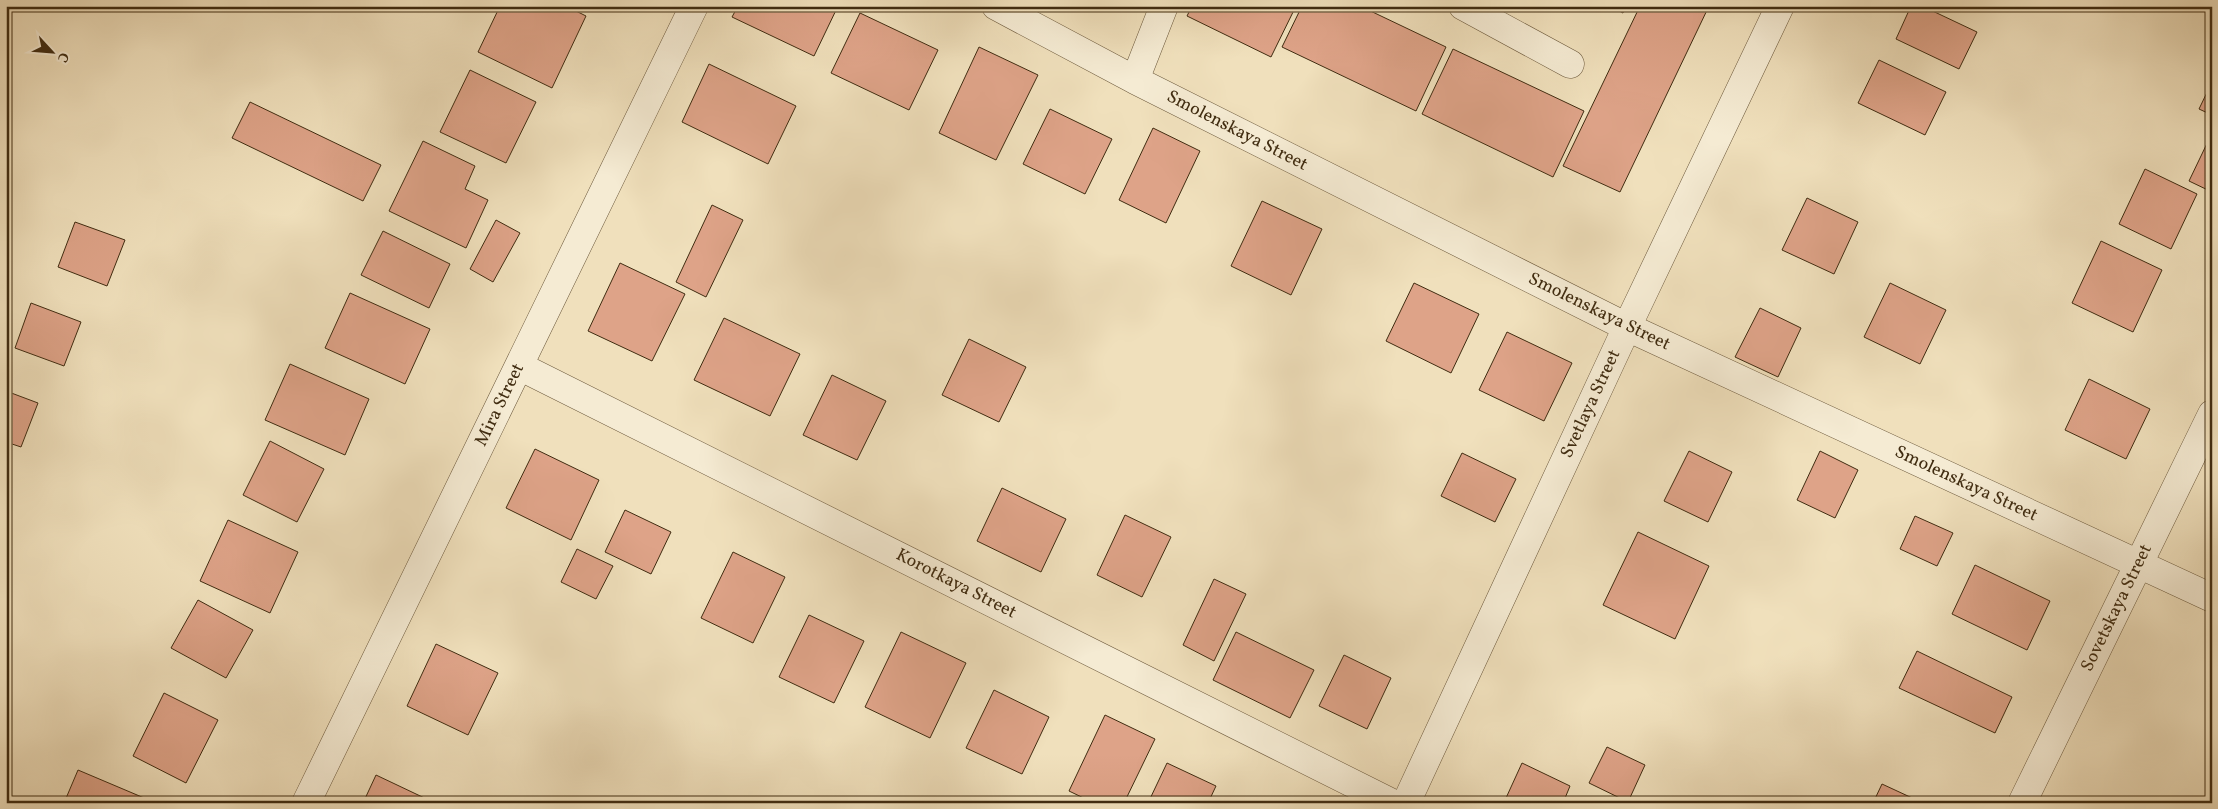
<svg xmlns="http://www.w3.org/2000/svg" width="2218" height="809" viewBox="0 0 2218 809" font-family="Vollkorn,serif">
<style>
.building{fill:#dea388;stroke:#402c11}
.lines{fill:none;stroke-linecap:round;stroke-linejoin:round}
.minor-casing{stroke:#6c593c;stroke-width:29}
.minor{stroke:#f5ebd3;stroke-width:28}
.labels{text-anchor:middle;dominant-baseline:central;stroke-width:4.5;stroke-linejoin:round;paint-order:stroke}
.street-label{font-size:18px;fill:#402c11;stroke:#f5ebd3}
</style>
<rect width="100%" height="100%" fill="#f0e0bc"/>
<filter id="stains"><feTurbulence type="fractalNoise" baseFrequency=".004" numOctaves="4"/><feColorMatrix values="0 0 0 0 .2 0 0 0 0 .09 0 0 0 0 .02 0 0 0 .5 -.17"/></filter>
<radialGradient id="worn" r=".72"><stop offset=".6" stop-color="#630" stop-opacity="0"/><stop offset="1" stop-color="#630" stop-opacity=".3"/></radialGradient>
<path class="building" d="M500,6H566L586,16L552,88L478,52Z
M738,6H838L814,56L732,17Z
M1192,6H1296L1271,57L1187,16Z
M1302,6H1360L1446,47L1416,111L1282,47Z
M1610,6H1626L1623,13Z
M1640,6H1709L1620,192L1563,166Z
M1911,6H1922L1977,32L1959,69L1896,39Z
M860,13L938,50L909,110L831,73Z
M979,47L1038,75L996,160L939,133Z
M1453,49L1584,111L1553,177L1422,114Z
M1879,60L1946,92L1925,135L1858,103Z
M709,64L796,106L768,164L682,122Z
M470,70L536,102L506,163L440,132Z
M2212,82V115L2199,109Z
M250,102L381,165L363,201L232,138Z
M1050,109L1112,139L1085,194L1023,164Z
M1153,128L1200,151L1166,223L1119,200Z
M2212,133V192L2189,181Z
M423,141L475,166L465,189L488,200L466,248L389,211Z
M2145,169L2197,194L2171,249L2119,224Z
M1807,198L1858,222L1834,274L1782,250Z
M1262,201L1322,229L1291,295L1231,266Z
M712,205L743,220L706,297L676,282Z
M496,220L520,233L493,282L470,269Z
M75,222L125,240L107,286L58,267Z
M383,231L450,264L429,308L361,275Z
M2101,241L2162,270L2133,332L2072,303Z
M620,263L685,294L652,361L588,331Z
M1414,283L1479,314L1451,373L1386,341Z
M1890,283L1946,310L1920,364L1864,337Z
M350,293L430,329L405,384L325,348Z
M31,303L81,322L64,366L15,348Z
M1760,308L1801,328L1778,377L1735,357Z
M724,318L800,354L770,416L694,380Z
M1507,332L1572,363L1544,421L1479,390Z
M969,339L1026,367L999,422L942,395Z
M290,364L369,399L345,455L265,420Z
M832,375L886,401L857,460L803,435Z
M2089,379L2150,409L2126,459L2065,430Z
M6,391L38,403L21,447L6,442Z
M270,441L324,469L297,522L243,495Z
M535,449L599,480L571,540L506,508Z
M1689,451L1732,472L1708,522L1664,501Z
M1820,451L1858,470L1835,518L1797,500Z
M1462,453L1516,479L1495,522L1441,496Z
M1002,488L1066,519L1041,572L977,541Z
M625,510L671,532L651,574L605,552Z
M1125,515L1171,537L1142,597L1097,575Z
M1915,516L1953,533L1937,566L1900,549Z
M228,520L298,552L270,613L200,581Z
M1638,532L1709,566L1675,639L1603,605Z
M577,549L613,566L596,599L561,582Z
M733,552L785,577L753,643L701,618Z
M1975,565L2050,601L2027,650L1952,614Z
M1214,579L1246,594L1214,661L1183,645Z
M198,600L253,630L226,678L171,648Z
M809,615L864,641L834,703L779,677Z
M901,632L966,663L930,738L865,707Z
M1236,632L1314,670L1290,718L1213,680Z
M436,644L498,673L468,735L407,706Z
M1917,651L2012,697L1995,733L1899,688Z
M1344,655L1391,678L1367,729L1319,706Z
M994,690L1049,717L1022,774L966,748Z
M164,693L218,720L186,783L133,756Z
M1105,715L1155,739L1124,803H1094L1069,791Z
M1607,747L1645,765L1628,802L1589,783Z
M1167,763L1216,786L1208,803H1148Z
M1522,763L1570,786L1563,803H1515L1506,798Z
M78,770L156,803H64Z
M376,775L435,803H363Z
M1882,784L1923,803H1873Z"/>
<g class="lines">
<g class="minor-casing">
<path id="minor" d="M996,6L1135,80L1627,327L2212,598
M1463,6L1570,64
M1135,80L1164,6
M519,366L1392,803
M306,803L694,6
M1406,803L1627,327L1780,6
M2022,803L2212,414"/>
</g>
<use href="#minor" class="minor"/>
</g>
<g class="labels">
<g class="street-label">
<text transform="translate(1237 131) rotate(27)">Smolenskaya Street</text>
<text transform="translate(1599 312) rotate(26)">Smolenskaya Street</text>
<text transform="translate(1591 404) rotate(-65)">Svetlaya Street</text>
<text transform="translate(500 405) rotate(-64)">Mira Street</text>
<text transform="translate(1966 484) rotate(25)">Smolenskaya Street</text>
<text transform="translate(956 584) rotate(27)">Korotkaya Street</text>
<text transform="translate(2117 608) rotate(-64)">Sovetskaya Street</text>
</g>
</g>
<rect width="2218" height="809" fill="none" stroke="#f0e0bc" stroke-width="25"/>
<rect x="8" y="8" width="2203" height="794" fill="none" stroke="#402c11" stroke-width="2.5"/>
<rect x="12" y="12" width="2193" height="784" fill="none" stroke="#402c11"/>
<g transform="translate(52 52) rotate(116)" stroke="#f5ebd3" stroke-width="4" paint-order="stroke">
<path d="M0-4L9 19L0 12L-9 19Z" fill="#402c11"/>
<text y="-8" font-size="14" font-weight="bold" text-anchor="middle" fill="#402c11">С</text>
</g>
<rect width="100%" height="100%" filter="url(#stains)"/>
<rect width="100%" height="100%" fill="url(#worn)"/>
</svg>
